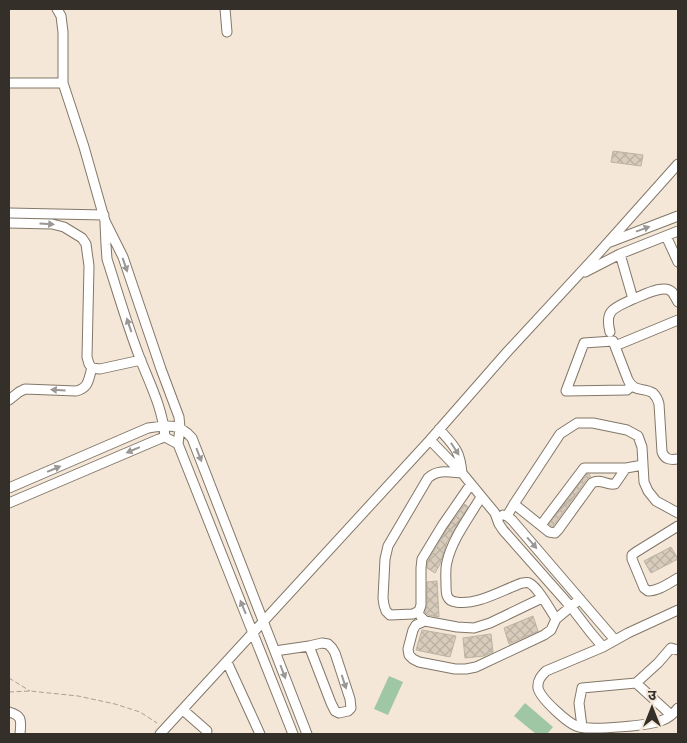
<svg xmlns="http://www.w3.org/2000/svg" width="687" height="743" viewBox="0 0 687 743" font-family="Mulish,'Noto Sans Devanagari',sans-serif">
<style>
.park{fill:#9fc7a3}
.building{fill:url(#building-cross-hatch);stroke:#beb2a2}
.lines{fill:none;stroke-linecap:round;stroke-linejoin:round}
.minor-casing{stroke:#837769;stroke-width:11}
.path{stroke:#a99f93;stroke-width:1;stroke-dasharray:5 2.5;stroke-linecap:butt}
.minor{stroke:#fff;stroke-width:9}
.oneway{fill:#9a9794}
</style>
<defs>
<pattern id="building-cross-hatch" width="8" height="8" patternUnits="userSpaceOnUse" patternTransform="scale(1.25)"><rect width="8" height="8" fill="#d8ccbc"/><path d="M0 0l8 8M0 8l8-8" fill="none" stroke="#bab0a2"/></pattern>
</defs>
<rect width="100%" height="100%" fill="#f4e7d7"/>
<path class="park" d="M389,676L403,682L388,715L374,709Z
M525,703L553,727L547,734H536L514,716Z"/>
<path class="building" d="M613,151L643,155L641,166L611,162Z
M587,474H589L591,477L587,479L553,526H552L549,524Z
M465,504L468,507L447,542L440,564L435,573L427,568L428,561L447,529Z
M671,547L678,559L651,573L644,561Z
M437,581L439,617L428,615L425,612L427,605V582Z
M533,616L538,631L509,644L504,628Z
M422,630L456,636L450,657L416,650Z
M491,634L493,652L484,656L465,658L463,638Z"/>
<g class="lines">
<g class="minor-casing">
<path id="minor" d="M57,9L61,16L63,32V83L84,147L105,221L123,257L161,369L179,417L180,428L178,444L293,734
M225,9L227,32
M9,83H63
M9,213L104,215
M9,223L52,224L64,227L82,238L86,244L89,266L87,357L89,364L92,368C88,380 89,388 76,391L25,389L19,392L9,400
M105,223L106,245L107,259C118,293 128,328 141,361C151,386 163,410 165,437
M666,236L678,262
M610,242L678,216
M585,272L620,254L678,231
M633,299C642,296 664,283 672,292C674,294 676,299 678,302
M610,332C604,309 615,308 633,299L620,254
M615,346L678,320
M92,368L100,369L141,360
M631,386L627,390L566,391L584,343L613,341L628,380C635,393 643,387 653,393C656,396 658,400 659,404L662,452C665,460 671,460 678,459
M439,429C454,446 460,450 462,473
M430,440L462,473L495,513L499,524L503,530L571,607L591,633L603,647
M462,473C449,472 438,469 428,478L388,546L385,559L383,598L384,605L386,611L390,615L413,614L419,611L421,605V568L422,559L442,526L471,484
M9,488L148,428C167,425 179,423 192,438L307,734
M481,497C470,516 452,539 447,562C445,569 446,577 446,585C446,593 446,601 456,602C476,606 502,590 522,583C525,583 527,582 529,583C537,586 551,611 556,619
M9,503L159,439L165,437L178,444
M514,504L549,532L555,533L558,530L592,483C601,478 607,486 615,484L626,468
M503,515L507,516L512,520L615,640
M507,516L514,504L560,434L577,423H593L627,430L638,436L642,447L644,482L648,491L656,501L678,513
M541,525L584,468H626L643,465
M678,526L636,552L632,555V559L644,588L648,591C659,591 669,583 678,578
M678,610L628,633L603,647L546,671C542,675 537,680 538,688C540,698 568,724 579,727C594,730 649,726 663,720C669,718 674,713 678,708
M421,617L425,621L457,627L474,628L490,623L542,598
M425,621L416,625L413,630L408,649L409,655L413,659L419,662L455,669H466L476,667L544,635L551,630L556,619L580,599
M275,651L309,646L322,643L328,644L332,648L335,653L350,699L351,708L348,711L339,713L335,711L331,703L309,646
M227,662L260,734
M636,683L671,715
M183,710L207,731
M9,712C23,716 21,721 20,734
M582,727L579,703L582,688L636,683L658,663L671,648L678,650
M160,734L430,440L508,351L595,257L678,164"/>
</g>
<path class="path" d="M9,678L30,691
M9,692L30,691L78,696L115,704L140,712L157,723"/>
<use href="#minor" class="minor"/>
</g>
<defs><path id="oneway-solid" d="M-6-.8H1V-3.2L6.5 0L1 3.2V.8H-6Z" transform="scale(1.25)"/></defs>
<g class="oneway">
<use href="#oneway-solid" transform="translate(47 224) rotate(4)"/>
<use href="#oneway-solid" transform="translate(643 229) rotate(-20)"/>
<use href="#oneway-solid" transform="translate(125 265) rotate(71)"/>
<use href="#oneway-solid" transform="translate(129 325) rotate(-109)"/>
<use href="#oneway-solid" transform="translate(58 390) rotate(-177)"/>
<use href="#oneway-solid" transform="translate(455 449) rotate(57)"/>
<use href="#oneway-solid" transform="translate(133 450) rotate(157)"/>
<use href="#oneway-solid" transform="translate(199 455) rotate(69)"/>
<use href="#oneway-solid" transform="translate(54 469) rotate(-23)"/>
<use href="#oneway-solid" transform="translate(532 543) rotate(49)"/>
<use href="#oneway-solid" transform="translate(243 607) rotate(-112)"/>
<use href="#oneway-solid" transform="translate(283 672) rotate(69)"/>
<use href="#oneway-solid" transform="translate(344 682) rotate(72)"/>
</g>
<rect width="687" height="743" fill="none" stroke="#342f29" stroke-width="20"/>
<g transform="translate(652 708)" stroke="#f4e7d7" stroke-width="4" paint-order="stroke">
<path d="M0-4L9 19L0 12L-9 19Z" fill="#342f29"/>
<text y="-8" font-size="14" font-weight="bold" text-anchor="middle" fill="#342f29">उ</text>
</g>
</svg>
